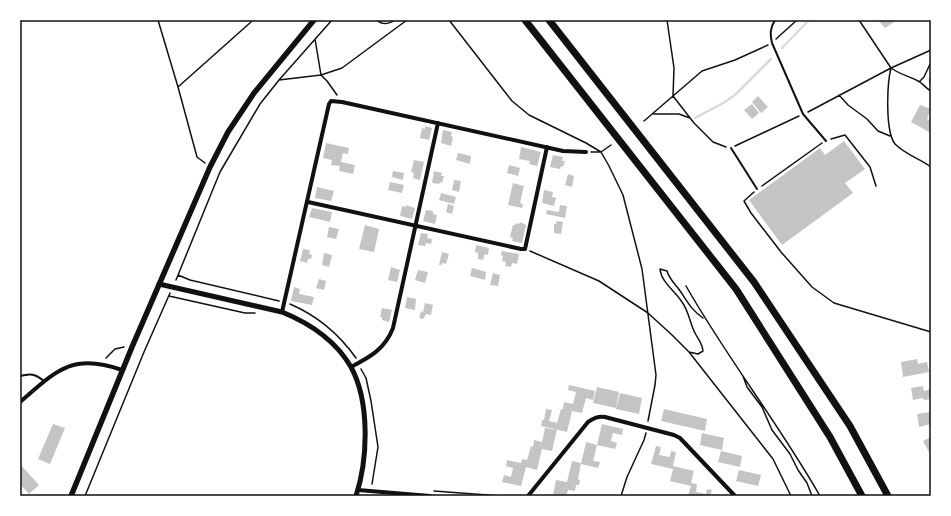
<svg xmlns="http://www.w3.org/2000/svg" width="951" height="516" viewBox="0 0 951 516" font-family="'Source Sans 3',sans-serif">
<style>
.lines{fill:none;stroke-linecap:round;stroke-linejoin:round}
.stream{stroke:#d9d9d9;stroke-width:2.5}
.building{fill:#c4c4c4}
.path{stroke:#111;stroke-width:1.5}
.service{stroke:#111;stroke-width:2}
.minor{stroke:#111;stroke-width:4}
.tertiary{stroke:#111;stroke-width:5}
.secondary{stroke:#111;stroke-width:5.5}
.motorway{stroke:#111;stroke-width:7}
.neatline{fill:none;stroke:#111;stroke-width:1.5}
</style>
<rect width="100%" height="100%" fill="#fff"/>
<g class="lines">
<path class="stream" d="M782,48L809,20
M695,118L725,102L736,94L771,59"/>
</g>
<path class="building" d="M878,20H897L885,28Z
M758,96L768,107L761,113L752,102Z
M752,104L759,113L752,119L744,110Z
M920,105L931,109L927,119L931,121V133L911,122Z
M425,126L432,128L429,140L420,138L422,128L425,129Z
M443,130L452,132L451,136L453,137L451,146L441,143Z
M844,141L865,169L845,183L853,193L782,245L749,200L820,148L825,155Z
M326,143L349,148L348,154L343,153L341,162L355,165L353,174L339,171L340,166L331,165L332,160L323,158Z
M521,147L541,152L537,166L529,164L530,161L519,159Z
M458,153L471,156L470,164L456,160Z
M553,155L563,157L562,161H565L563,167L561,166L560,169L550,167Z
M414,160L424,162L420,180L413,178L414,173L411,172Z
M509,165L520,168L518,176L507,173Z
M393,171L404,173L403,180L392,177Z
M434,171L442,173L441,176H444L442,183L440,182L439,184L432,183Z
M568,174L574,176L572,187L565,185Z
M454,180L461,181L459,192L452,190Z
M390,182L404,185L402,193L388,190Z
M513,183L524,186L520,203L523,204L522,208L508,205Z
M317,187L334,191L331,201L315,198Z
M544,190L553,192L552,197L556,198L554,206L542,203Z
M441,193L456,197L454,204L439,200Z
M448,204L454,206L452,214L446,212Z
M406,205L415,208L412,219L400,216L402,206L406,207Z
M560,205L567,206L565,218L546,214L547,210L559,212Z
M312,208L332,212L330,222L309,217Z
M426,210L433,211V214L437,215L435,224L423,221Z
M557,221L563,222L561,234L554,233V224H556Z
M520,222L526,225L522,243L512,241L513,238L510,237L513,225H515L516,223L519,224Z
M365,225L379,229L374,252L359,249Z
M329,227L339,229L336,239L327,237Z
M421,233L428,234L427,238L432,239L431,244L426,243L425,246L418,245Z
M476,245L489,248L488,255L485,254L483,260L478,259V253L475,252Z
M303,249L310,250L309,254L312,255L311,259H308L307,263L300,261Z
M502,251L519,254L517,264L512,263L511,267L505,266L506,262L502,261L503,256L501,255Z
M442,252L449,254L446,264L442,263L441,265H439Z
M324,253L332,255L329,267L322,265Z
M391,267L400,270L397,282L388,280Z
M472,268L486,272L485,280L470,276Z
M418,270L428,272L425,283L415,280Z
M493,273L500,275L498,286L490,285Z
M319,279L326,281L324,290L316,288Z
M294,287L300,289L299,294L314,297L312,305L291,301Z
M407,297L416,299L415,310L405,308Z
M425,303L433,305L431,315L426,314L423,319L419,318L421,311L423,312Z
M382,308L392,310L389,322L382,320V317H380Z
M917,359L918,364L927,362L929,372L903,377L901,362Z
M569,385L595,391L593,400L586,398L582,413L572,411L567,432L541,426L542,420H544L546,409L552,410L549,421L557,423L561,409H563L564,402L573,404L576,392L568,390Z
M923,386L924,391L931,389V399L924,400L923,398L913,400L911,388Z
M597,387L619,392L616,408L593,403Z
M620,393L642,398L639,414L616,409Z
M664,409L707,419L705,431L661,421Z
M930,412L931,424L919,427L917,414Z
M53,424L65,428L50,464L38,459Z
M602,424L623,429L622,435L613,433L611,441L617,443L615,449L597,445L593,461L600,462L598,468L581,464L586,442L597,445Z
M545,428L557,430L552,451L542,449L537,470L526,467L521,486L502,482L504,475L511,477L513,468L506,466L507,460L521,463L522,459L527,460L531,446L533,447L534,440L542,442Z
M702,433L724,438L722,450L700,445Z
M931,437V451L929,452L923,441Z
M656,446L661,447L659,455L670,457L671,451L676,452L673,466L694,471L691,483L697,484L696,492L706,494L707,489L712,490L710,496H688L691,486L670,481L673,469L651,464Z
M721,451L742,456L740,467L718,462Z
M572,461L581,463L578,479L580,480L579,485H576L575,491L568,490L566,496H553L556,480L567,482Z
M20,464L39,485L29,494L20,484Z
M739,470L761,475L758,486L736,481Z"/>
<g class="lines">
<path class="path" d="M158,20L178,87
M377,20C382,25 389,24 395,20
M449,20L512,101L529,115L586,143L601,152L609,166L623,195L642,269L656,375L655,385L648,421
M667,20L674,68L673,96L694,123L713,142L726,147
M859,20L891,68C899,74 909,76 918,81C923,83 925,88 931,91
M315,39L321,75L327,81L337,95
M776,39L797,20
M891,68C887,84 885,131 895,144C906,155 919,158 931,167
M279,80L321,75L342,68L407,20
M920,81L924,77L931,62
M839,95L848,105L867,119L878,131L890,136
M808,112L891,68L931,50
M654,114H679L690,118
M644,121L702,71L735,60L768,45
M831,139L845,135L870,167L876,186
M735,146L799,116
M591,152H601L611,145
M205,163L197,157L178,87L251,22L252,20
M762,186L822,143
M754,192L744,201L751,213L781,252L812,287L834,303L931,332
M530,251L599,281L648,313L672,335L689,352L773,459L791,496
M178,275L190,280L279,301
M176,280L220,172L260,104L279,80L332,20
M686,286C727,358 779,424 820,496
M169,296L245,313H255
M290,304C318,316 339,334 356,358
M931,307V309
M689,352L698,354L703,351C702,342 697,338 694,331C690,322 688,310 682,302C675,291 661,282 660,269L667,271C669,278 673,282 678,288C687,300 689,308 703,318
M106,358L115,349L124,347
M361,369L366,378L371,401L378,447L372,484
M743,376L747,387L762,407L772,430L790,454L798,470L807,483L812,496
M434,491L501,496
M85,496L144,352L170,293
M621,496L627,477L644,440L646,433"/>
<path class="service" d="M775,20C770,28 770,34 772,43L803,114L826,141
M731,148L757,189
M20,376C31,373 35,374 44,381"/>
<path class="minor" d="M931,80V82
M308,202L521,249H525L547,147
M282,312L329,104L331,101L342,102L563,151L586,152
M351,367C370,357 385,349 393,328L438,123
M20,402C56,371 72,352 122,370
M358,490L430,496
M528,496L588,422C594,418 598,416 605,417L674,435L680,438L735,496"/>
<path class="tertiary" d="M159,284L282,312C309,323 336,341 351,367C370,402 368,459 356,496"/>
<path class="secondary" d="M71,496L132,347L210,167L228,132L254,93L314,20"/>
<path class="motorway" d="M525,20L736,289L830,437L862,496
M549,20L754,282L850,426L888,496"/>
</g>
<rect width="951" height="516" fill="none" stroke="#ffffff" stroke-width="42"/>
<rect x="21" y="21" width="909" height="474" class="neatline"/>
</svg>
